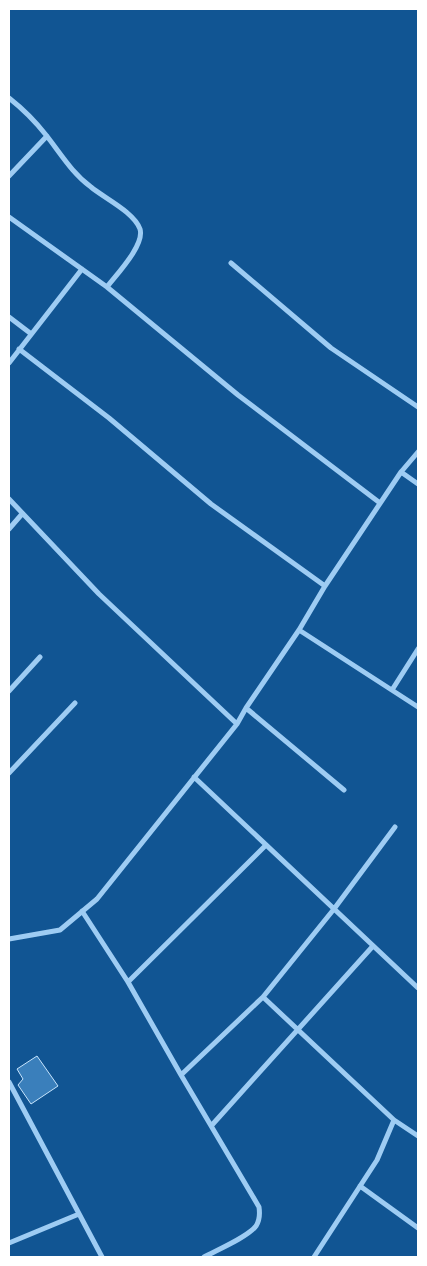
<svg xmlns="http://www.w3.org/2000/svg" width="427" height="1266" viewBox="0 0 427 1266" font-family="'IBM Plex Sans',sans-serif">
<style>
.building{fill:#3a7fbb;stroke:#c6e4fd}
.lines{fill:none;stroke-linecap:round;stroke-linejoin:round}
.minor{stroke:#9eccf3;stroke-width:5}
</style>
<rect width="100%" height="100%" fill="#115593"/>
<path class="building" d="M37,1056L58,1086L31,1104L18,1085L23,1079L17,1069Z"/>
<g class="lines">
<path class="minor" d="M9,98C23,109 35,121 46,135C61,154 72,173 91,187C104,198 134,212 140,229C145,245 116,275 107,287
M9,176L47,136
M9,217L107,287L238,395L380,503
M231,263L331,348L418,407
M9,317L30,333
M19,349L109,418L211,504L325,586
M9,363L82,269
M401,472L418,484
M9,499L99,594L237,724
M9,529L22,514
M299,630L418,707
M392,690L418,649
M9,691L40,657
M246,708L344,790
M9,773L75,703
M194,777L418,988
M82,911L128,982L181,1075L263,997L394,1120L418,1136
M9,939L60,930L97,899L237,724L246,708L299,630L325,586L401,472L418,452
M128,982L266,845
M263,997L334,909L395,827
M181,1075L259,1207C260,1214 260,1220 256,1226C248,1237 217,1250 204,1257
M9,1082L102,1257
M212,1125L373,946
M360,1186L418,1228
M9,1243L79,1214
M314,1257L377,1160L394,1120"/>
</g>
<rect width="427" height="1266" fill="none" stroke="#ffffff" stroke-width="20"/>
</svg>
